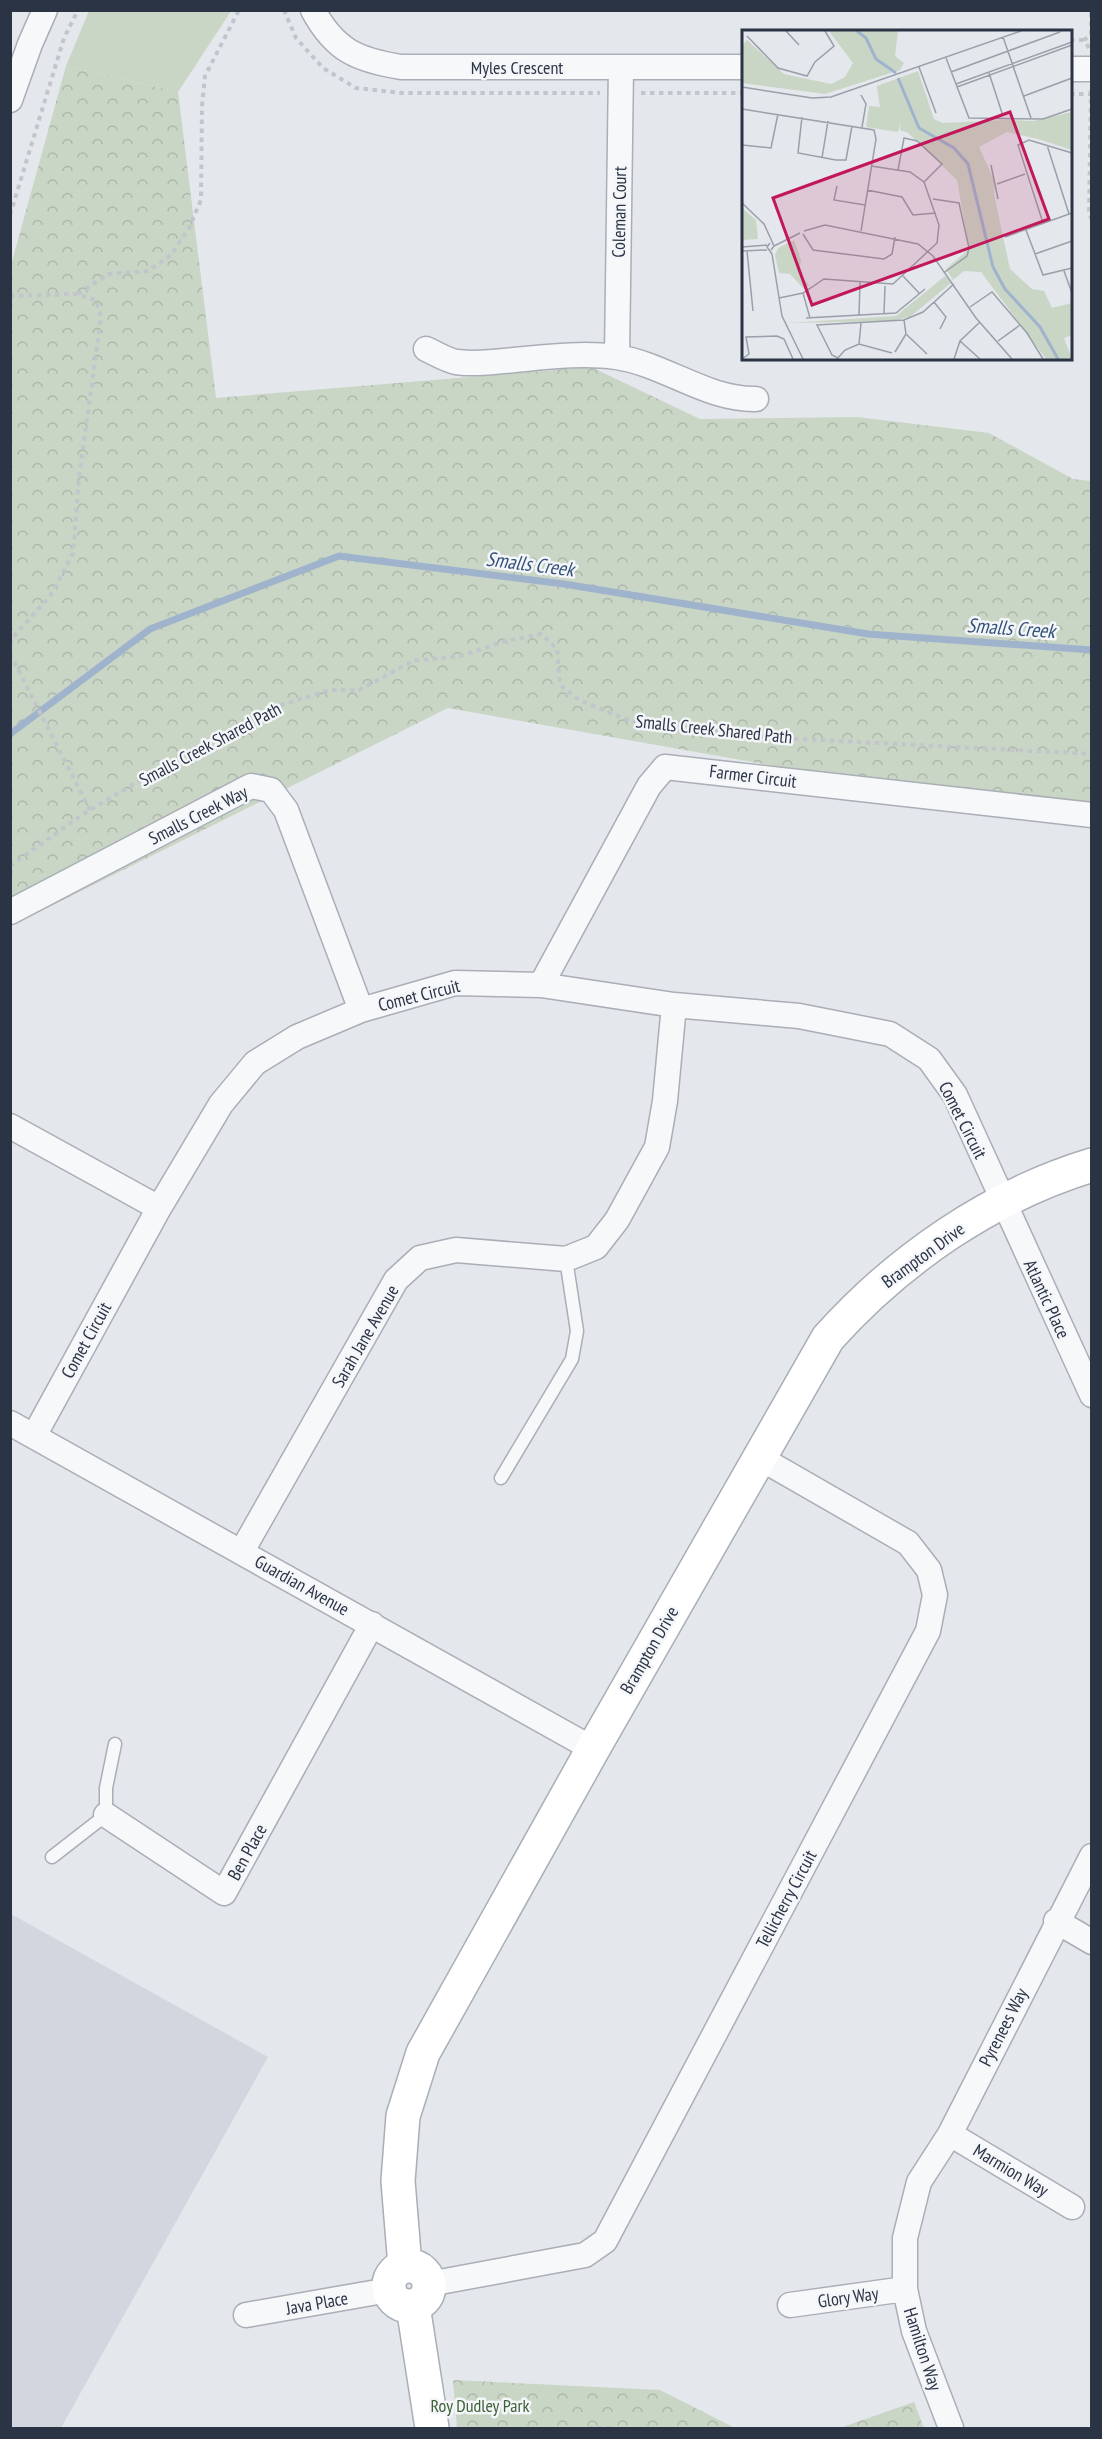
<svg xmlns="http://www.w3.org/2000/svg" width="1102" height="2439" viewBox="0 0 1102 2439" font-family="'PT Sans Narrow',sans-serif">
<style>
.built{fill:#d2d6de}
.grass{fill:#c9d6c5}
.forest{fill:url(#forest-crowns)}
.lines{fill:none;stroke-linecap:round;stroke-linejoin:round}
.stream{stroke:#9fb4cc;stroke-width:7}
.lane-casing{stroke:#a9aeb7;stroke-width:15}
.street-casing{stroke:#a9aeb7;stroke-width:27}
.secondary-casing{stroke:#a9aeb7;stroke-width:36}
.path{stroke:#c2c5cb;stroke-width:4;stroke-dasharray:4.5 4.5;stroke-linecap:butt}
.lane{stroke:#f7f8fa;stroke-width:12}
.street{stroke:#f7f8fa;stroke-width:24}
.secondary{stroke:#fff;stroke-width:33}
.labels{text-anchor:middle;dominant-baseline:central;stroke-width:5;stroke-linejoin:round;paint-order:stroke}
.street-label{font-size:18px;fill:#2b3445;stroke:#f4f6f9}
.park-label{font-size:18px;fill:#3f6138;stroke:#f4f6f9}
.water-label{font-size:20px;font-style:italic;fill:#34527a;stroke:#f4f6f9}
.inset-river{fill:none;stroke:#9fb4cc;stroke-width:3}
.inset-road{fill:none;stroke:#9a9fa9;stroke-width:1.5}
.view{fill:#c2185b;fill-opacity:0.15;stroke:#c2185b;stroke-width:3}
.inset-edge{fill:none;stroke:#2b3445;stroke-width:3}
</style>
<defs>
<pattern id="forest-crowns" width="20" height="18" patternUnits="userSpaceOnUse" patternTransform="scale(1.5)"><rect width="20" height="18" fill="#c9d6c5"/><path d="M2 6a3 3 0 1 1 6 0M12 15a3 3 0 1 1 6 0" fill="none" stroke="#adb8ab"/></pattern>
</defs>
<rect width="100%" height="100%" fill="#e4e7ec"/>
<path class="built" d="M11,1914L268,2057L61,2428H11Z"/>
<path class="grass" d="M89,11H231L178,92L66,66Z"/>
<path class="forest" d="M66,66L178,92L216,398L591,367L700,419L857,417L989,433L1073,479L1091,481V822L448,708L11,926V265Z
M453,2380L660,2390L735,2428H457Z
M914,2402L924,2428H840Z"/>
<g class="lines">
<path class="stream" d="M10,734L150,629L339,556L564,584L868,634L1092,650"/>
<g class="lane-casing">
<path id="lane" d="M501,1478L572,1359L577,1331L566,1259
M52,1857L106,1815V1788L115,1744"/>
</g>
<g class="street-casing">
<path id="street" d="M313,10C335,51 358,60 401,67H744
M1070,69H1092
M10,100L30,44L45,10
M426,349C435,353 446,360 456,362C478,365 502,361 525,359C554,356 587,353 616,357C665,364 706,400 756,399
M617,357L621,67
M10,912L251,786L271,790L286,810L361,1010
M541,985L649,786L665,767L1092,815
M10,1126L159,1208
M10,1423L593,1749
M34,1436L159,1208L221,1104L255,1063L297,1037L361,1010L455,983L541,985L674,1005L799,1016L890,1034L929,1059L955,1095L1092,1395
M242,1551L396,1280L420,1258L456,1250L566,1259L596,1247L617,1220L657,1147L665,1101L674,1005
M106,1815L224,1893L372,1624
M1056,1921L1092,1942
M950,2134L1072,2207
M429,2284L585,2255L605,2241L928,1631L935,1595L929,1570L908,1543L760,1458
M790,2305L905,2289
M246,2315L389,2290
M951,2428L914,2331L905,2289V2238L919,2182L950,2134L1092,1856"/>
</g>
<g class="secondary-casing">
<path id="secondary" d="M389 2286a20 20 0 1 1 40 0a20 20 0 1 1-40 0Z
M405,2266L398,2181L403,2116L423,2053L593,1749L828,1338C898,1260 990,1196 1092,1165
M413,2306L432,2428"/>
</g>
<path class="path" d="M284,10L296,38L323,68L356,88L402,93H600
M1070,40H1084
M1089,48L1084,40L1091,35V10
M1091,90L1089,214L1092,220
M641,93H744
M1070,94H1091
M10,215L64,38L78,10
M78,294L108,274L148,271L171,255L189,228L201,200L202,106L205,76L239,10
M10,296L76,294L96,300L101,318L79,477L73,554L50,596L15,635L10,645
M10,654L90,810
M10,866L82,815L182,755L278,706L330,690H359L413,661L460,656L506,641L541,634L557,649L560,685L579,700L630,721L780,738L1092,754
M588,2428H613"/>
<use href="#lane" class="lane"/>
<use href="#street" class="street"/>
<use href="#secondary" class="secondary"/>
</g>
<g class="labels">
<g class="street-label">
<text x="517" y="67">Myles Crescent</text>
<text transform="translate(619 212) rotate(-89)">Coleman Court</text>
<text transform="translate(714 729) rotate(6)">Smalls Creek Shared Path</text>
<text transform="translate(210 744) rotate(-28)">Smalls Creek Shared Path</text>
<text transform="translate(753 776) rotate(7)">Farmer Circuit</text>
<text transform="translate(198 815) rotate(-27)">Smalls Creek Way</text>
<text transform="translate(419 995) rotate(-14)">Comet Circuit</text>
<text transform="translate(963 1120) rotate(63)">Comet Circuit</text>
<text transform="translate(923 1255) rotate(-36)">Brampton Drive</text>
<text transform="translate(1047 1299) rotate(65)">Atlantic Place</text>
<text transform="translate(365 1336) rotate(-60)">Sarah Jane Avenue</text>
<text transform="translate(86 1340) rotate(-61)">Comet Circuit</text>
<text transform="translate(302 1585) rotate(29)">Guardian Avenue</text>
<text transform="translate(649 1650) rotate(-60)">Brampton Drive</text>
<text transform="translate(247 1852) rotate(-61)">Ben Place</text>
<text transform="translate(786 1899) rotate(-62)">Tellicherry Circuit</text>
<text transform="translate(1003 2027) rotate(-63)">Pyrenees Way</text>
<text transform="translate(1011 2170) rotate(31)">Marmion Way</text>
<text transform="translate(848 2297) rotate(-8)">Glory Way</text>
<text transform="translate(317 2303) rotate(-10)">Java Place</text>
<text transform="translate(923 2349) rotate(72)">Hamilton Way</text>
</g>
<g class="park-label">
<text x="480" y="2405">Roy Dudley Park</text>
</g>
<g class="water-label">
<text transform="translate(530 564) rotate(7)">Smalls Creek</text>
<text transform="translate(1011 628) rotate(4)">Smalls Creek</text>
</g>
</g>
<g transform="translate(742 30)">
<rect width="330" height="330" fill="#e4e7ec"/>
<path d="M264,90L291,91L296,109L265,102Z" fill="#c9d6c5"/>
<path d="M87,1H156L153,26L162,33L158,40L83,64L0,53V16L5,10L42,44L89,54L103,47L111,33ZM176,41L192,89L201,93L264,90L265,102L237,117L253,152L252,164L268,239L290,259L302,261L310,278L330,273V305L322,308L330,329H304L239,242L222,241L211,250L204,239L227,219L215,150L166,103L158,100L159,93L156,102L124,97L127,76L138,77L135,56ZM330,82V120L296,109L291,91ZM0,178L14,190L16,209L0,210ZM52,210L59,230L57,244L67,255L62,259L48,244L37,243L33,225L36,218ZM203,246L209,253L168,287L149,291L46,293L154,286Z" fill="#c9d6c5"/>
<path class="inset-river" d="M115,1L124,8L134,29L154,43M156,48L177,98L212,118L226,134L251,237L263,259L298,297L316,329"/>
<path class="inset-road" d="M44,1L57,15M5,6L36,38L65,46L73,32L92,16L83,1M261,7L289,88M204,28L227,88L301,89L330,79M177,37L194,83M209,42L318,2M247,43L261,86M214,54L330,12M0,57L70,68L89,67L279,1M215,57L330,15M119,65L124,74L120,97M282,66L330,48M0,79L132,100L134,109L119,201M60,87L56,123L94,130H104L110,96M0,115L29,118L36,84M305,115L327,184M80,128L86,91M249,135L256,169M156,140L162,108L175,111L200,134L182,152M255,154L283,144M95,156L92,170L123,175M125,160L160,167L171,185L194,183M191,169L217,173L227,218L225,226L203,242M0,173L22,194L32,216L29,220M301,193L276,115L287,110L330,123M284,200L301,245L330,238M62,201L83,195L176,214L191,226L234,288L270,329M61,204L71,220L142,229L150,224L153,207M263,207L330,183M28,213L25,217L30,224L40,286L61,329M32,216L58,203M0,217L25,215M0,221L25,220M5,221L11,281M293,224L330,211M322,241L330,263M161,246L178,264M61,263L68,288M37,268L61,263L82,249L151,254L195,213L197,195L182,152L168,142L129,136M192,272L204,287L198,299M228,277L250,262L285,303L301,329M142,284L143,256M117,286L118,252M64,288L154,283L183,259M74,295L162,290L181,282L212,254M75,295L90,325L96,328M164,304L185,324M218,311L238,329M256,311L278,295M117,314L119,293M153,322L164,304L162,290M0,329L7,324L4,307L35,306L42,309L51,329M95,329L103,320L117,314L150,323M212,329L218,311L238,292"/>
<path class="view" d="M268,82L307,189L70,275L31,168Z"/>
<rect width="330" height="330" class="inset-edge"/>
</g>
<rect width="1102" height="2439" fill="none" stroke="#2b3445" stroke-width="24"/>
</svg>
